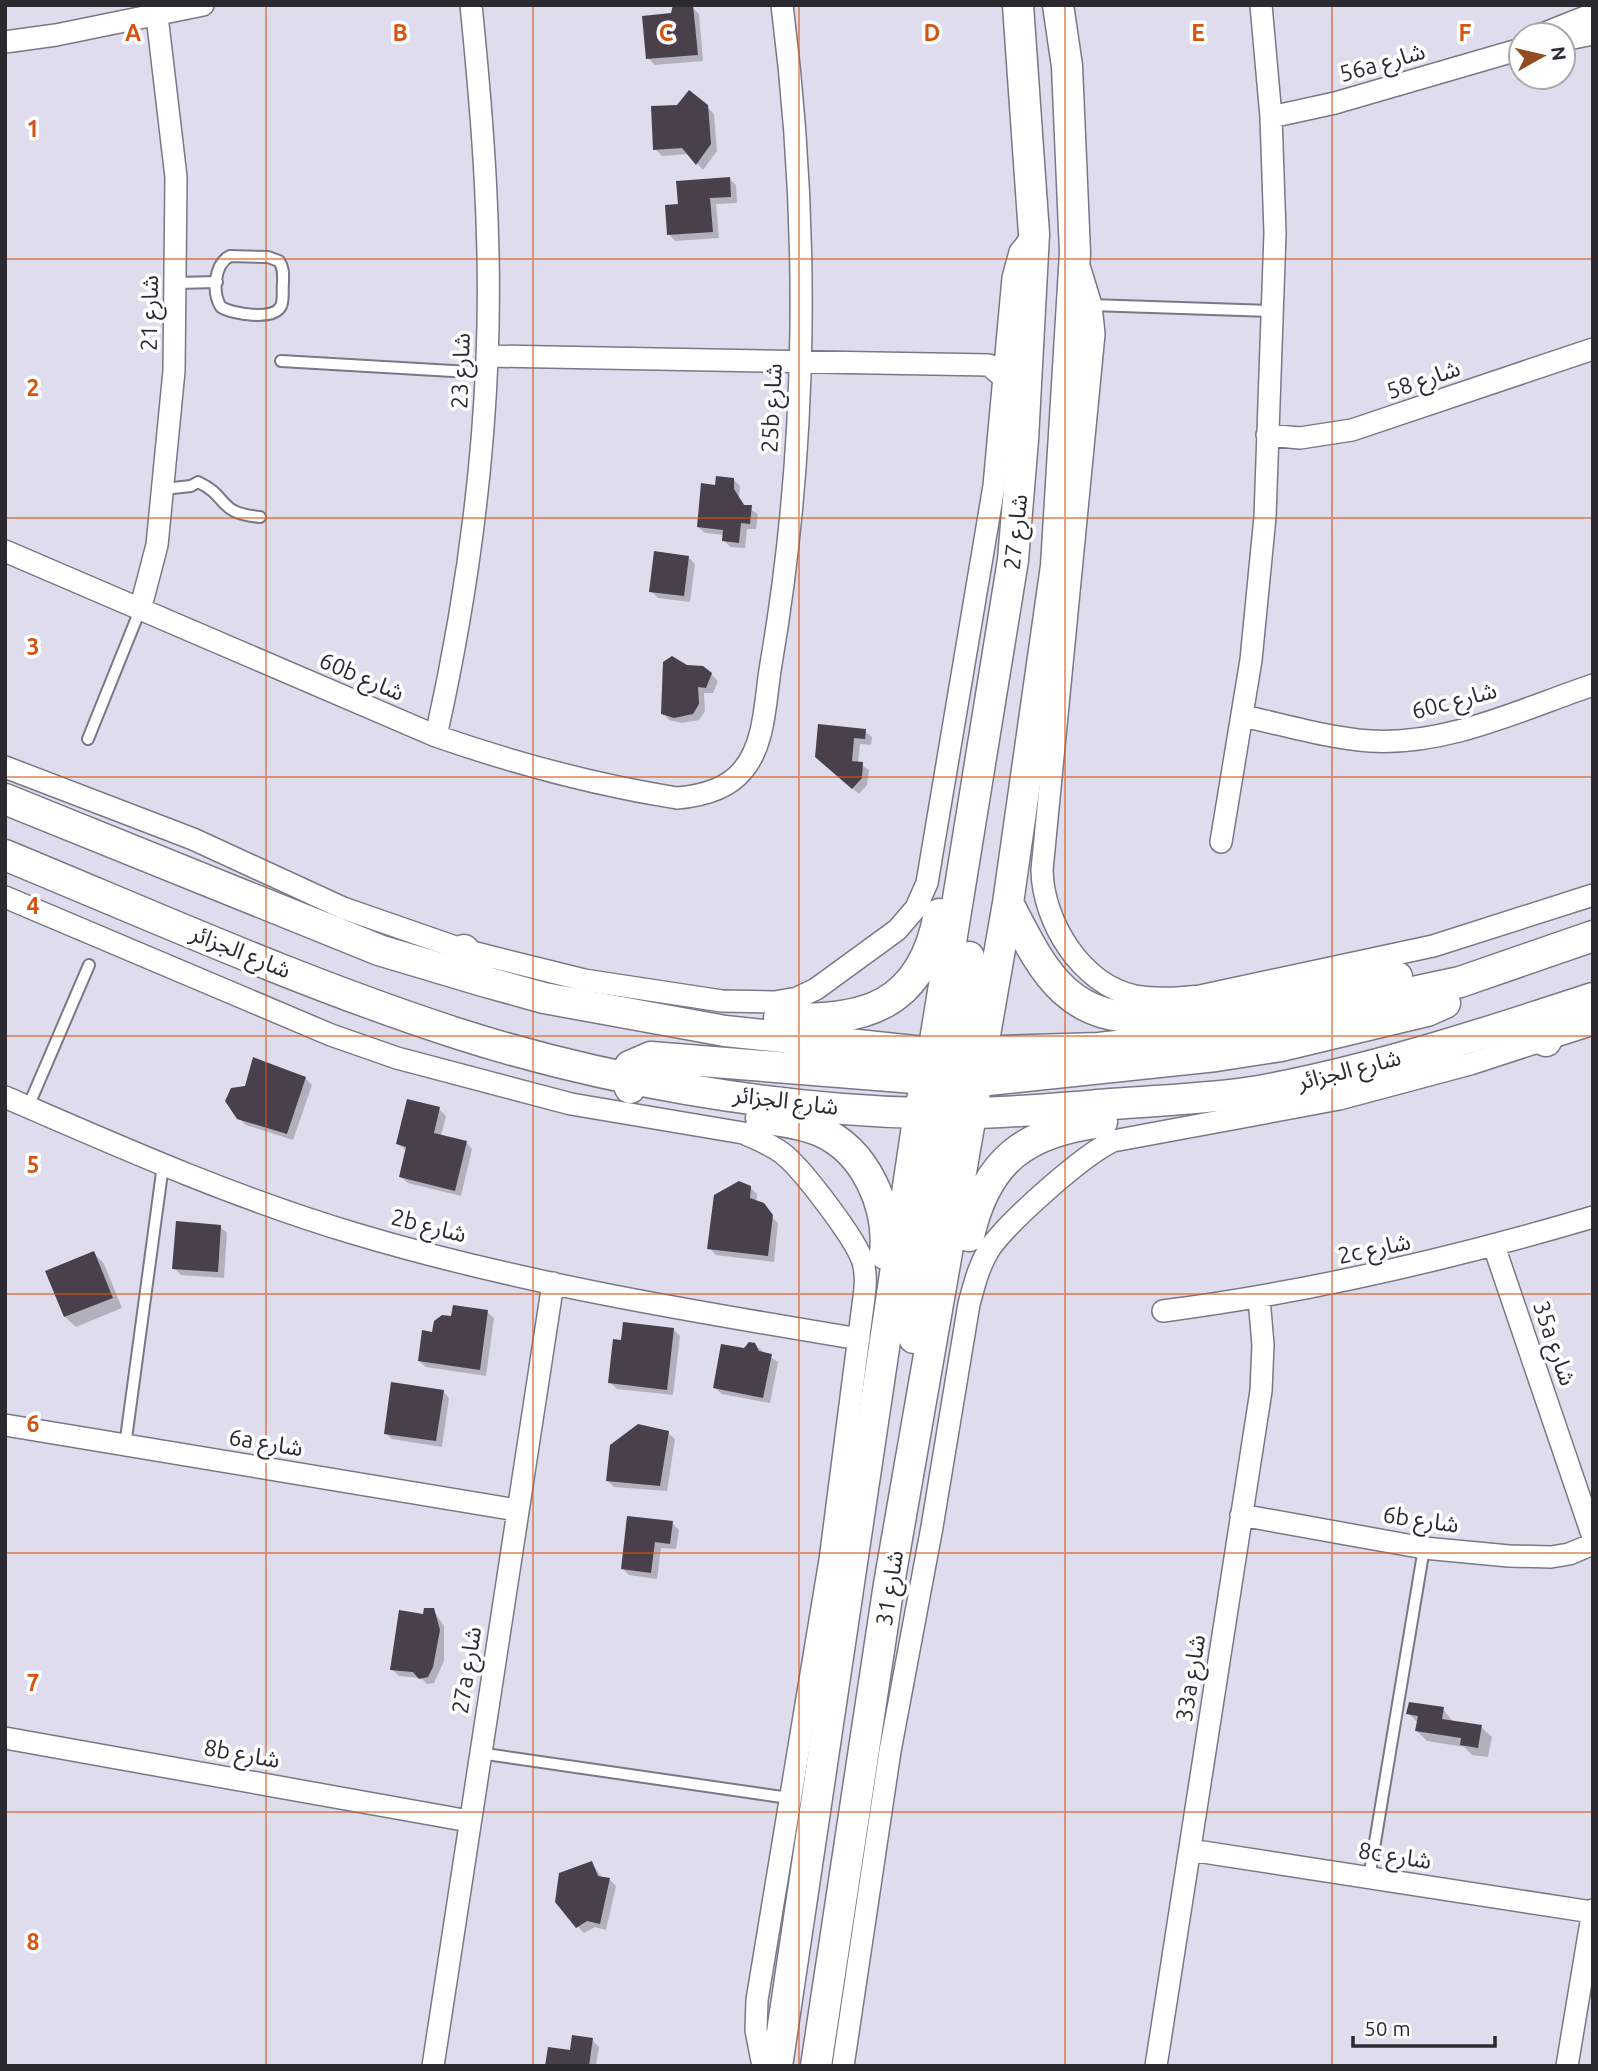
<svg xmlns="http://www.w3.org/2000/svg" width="1598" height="2071" viewBox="0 0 1598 2071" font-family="Ubuntu,'Noto Sans Arabic',sans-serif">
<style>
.shadow{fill:#0003}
.building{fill:#49404c}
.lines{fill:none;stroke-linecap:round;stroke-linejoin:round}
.lane-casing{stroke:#7a7786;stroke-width:14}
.street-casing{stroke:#7a7786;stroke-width:24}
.secondary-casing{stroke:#7a7786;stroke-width:33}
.lane{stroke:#fff;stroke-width:10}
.street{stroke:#fff;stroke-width:21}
.secondary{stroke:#fff;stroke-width:30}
.grid{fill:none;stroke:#d55410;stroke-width:2;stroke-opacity:0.55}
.labels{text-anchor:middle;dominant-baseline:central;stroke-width:7;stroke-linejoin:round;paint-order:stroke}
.street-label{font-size:23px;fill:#2b2a30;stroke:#fff}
.grid-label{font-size:23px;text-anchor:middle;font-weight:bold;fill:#d55410;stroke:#fff;stroke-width:7;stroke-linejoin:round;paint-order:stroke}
</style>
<rect width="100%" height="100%" fill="#dfdded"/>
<path class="shadow" d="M692,7L699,14L703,61L655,65L648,58L672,15Z
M707,107L714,114L717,151L703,170L689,154L662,156L655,149Z
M729,178L736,185L737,203L716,204L719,238L675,241L669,234Z
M734,480L740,486L739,497L746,507L758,514L756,529H747L745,548L730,547L724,540V535L705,533L698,527L717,487Z
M688,557L695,564L690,602L658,598L651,591Z
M687,667L711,674L718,681L713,693H704L705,711L699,720L682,723L669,720L663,713Z
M865,731L872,737L871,745L860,744L858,763L869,770L867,785L859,794L817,757Z
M305,1078L312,1085L293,1140L246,1125L238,1118Z
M439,1109L446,1116L441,1136L466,1142L472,1149L461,1196L408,1183L401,1177L407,1151L398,1144Z
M750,1187L757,1194L756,1202L778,1223L774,1262L716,1255L709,1248Z
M220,1227L227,1233L224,1278L181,1275L174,1268Z
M94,1253L104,1264L122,1308L76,1327L65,1317L47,1272Z
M487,1312L494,1318L486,1376L426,1367L419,1361L434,1334L453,1318Z
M673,1329L680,1336L673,1395L617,1389L610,1382L623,1342Z
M754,1345L778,1362L770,1403L722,1394L715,1388L744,1350Z
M443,1391L449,1398L442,1447L392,1439L385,1433Z
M668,1433L675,1439L667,1491L614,1487L607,1480Z
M672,1523L679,1530L676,1549L661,1548L657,1579L629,1575L623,1569Z
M433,1610L444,1626V1661L434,1683L427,1684L421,1678L399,1676L392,1669L424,1616Z
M1443,1709L1453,1722L1481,1727L1492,1737L1488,1757L1472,1755L1464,1747L1427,1741L1417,1731L1418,1723L1408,1713Z
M592,1863L602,1878L609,1879L616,1886L606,1930L595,1927L584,1933L578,1927Z
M592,2040L599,2047L596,2066H547Z"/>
<path class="building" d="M673,5H693L698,55L646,59L642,16L671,13Z
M689,90L708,105L711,144L696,165L682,148L653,150L651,106L677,105Z
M730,177L731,197L710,198L713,232L667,235L665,205L678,204L676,181Z
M716,476L734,478V489L744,505H752L750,524L741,523L739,543L722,541L723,530L697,527L701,483L715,485Z
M654,551L689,556L684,596L649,592Z
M672,656L687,665L703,666L712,673L706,688L698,687L699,704L693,714L674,718L661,714L663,662Z
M818,724L866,729L865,739L854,738L852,761L863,762L862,778L852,789L815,757Z
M253,1057L306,1077L287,1134L237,1119L225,1101L231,1088L245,1086Z
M407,1099L440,1107L434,1133L467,1141L455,1191L399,1177L406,1147L396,1144Z
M739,1181L751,1186L750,1198L764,1203L773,1215L768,1256L707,1249L714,1195Z
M176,1221L221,1225L218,1272L172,1269Z
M94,1251L113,1298L64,1317L45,1271Z
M453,1305L488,1310L480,1370L418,1361L422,1330L432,1332L434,1321L442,1315L451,1316Z
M623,1322L674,1328L667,1390L608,1383L613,1339L621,1340Z
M749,1342L755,1343L759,1351L772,1354L763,1398L713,1388L721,1344L744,1348Z
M391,1382L444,1390L436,1441L384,1434Z
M638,1424L669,1431L660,1486L606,1481L610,1445Z
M627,1516L673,1521L670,1544L655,1542L651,1573L621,1569Z
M424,1608H434L440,1630L433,1667L428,1677L419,1679L413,1672L390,1670L399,1610L423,1614Z
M1409,1702L1444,1707L1442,1719L1482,1725L1478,1748L1460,1745L1461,1738L1415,1731L1418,1716L1406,1714Z
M592,1861L598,1876L610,1878L600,1924L587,1921L576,1928L555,1902L559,1873Z
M572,2035L593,2038L589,2066H545L548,2047L570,2050Z"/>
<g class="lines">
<g class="lane-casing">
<path id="lane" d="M230,256L268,257L279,261C284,268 283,275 283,283C282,290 284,300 281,306C274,321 232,314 221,307C212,293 214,264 230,256Z
M176,283L217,282
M1091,305L1271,311
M281,361L487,373
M164,489L191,486L198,482C230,497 216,513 260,517
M88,739L140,610
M28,1107L89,965
M125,1446L163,1165
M479,1753L789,1798
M1369,1878L1424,1548"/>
</g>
<g class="street-casing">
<path id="street" d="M1540,35L1593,14
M1563,40L1593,34
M5,42L56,35L203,5
M1271,117L1335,103L1521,49
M1080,269L1091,305L1094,334L1042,870C1043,922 1081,984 1135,996C1157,1000 1178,998 1200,996L1433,946L1593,895
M488,356L989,365L1005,379
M1267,435L1300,438L1352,430L1593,349
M5,551L436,736C514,763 595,785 677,798C701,796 727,790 743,770C766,743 765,698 771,664C808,448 810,223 782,5
M140,610L157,545L174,371L176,177L157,16
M1243,716C1285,725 1328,738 1370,741C1447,746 1522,709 1593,685
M436,736C464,611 482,487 487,359C492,241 483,123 471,5
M5,767L193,839L343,908L464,950L584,980L722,1001L775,1002L797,998L816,989L897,930L916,908L927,883L994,486L1013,278L1020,252L1033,236
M1221,842L1251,660L1265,517L1275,233L1271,117L1261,5
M5,897L331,1035L397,1058L571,1104L743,1133C757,1139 770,1144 782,1153C801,1167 856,1239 863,1262C867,1276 865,1291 863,1305L830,1560L757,2000L756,2030L763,2066
M5,1097C120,1147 235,1198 356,1234C520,1283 690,1311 859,1339
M1494,1246L1593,1537
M1163,1311C1310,1292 1451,1259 1593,1217
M5,1425L517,1510
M1241,1515L1424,1548L1509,1556L1551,1557L1569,1554L1593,1544
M5,1738L469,1821
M1190,1850L1592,1912
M433,2066L553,1283
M843,2066L890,1751L932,1527L969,1304C974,1285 979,1265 990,1248C1010,1220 1083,1155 1113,1141L1339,1099L1470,1064L1593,1024
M1156,2066L1261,1391L1263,1345L1259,1298
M1567,2066L1593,1910"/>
</g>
<g class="secondary-casing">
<path id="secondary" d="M5,799L379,950L483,981L544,998L725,1031L933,1053L1099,1048L1213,1035L1460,982L1593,936
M5,855C155,917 304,984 459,1034C603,1080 769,1109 921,1113C984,1115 1048,1109 1111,1104C1160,1100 1211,1099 1259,1091C1373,1070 1483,1034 1593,998
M1008,903C1045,975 1068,1024 1159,1017L1397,977
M464,950L483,981
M969,957L955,1073L960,1091L973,1112
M779,1018C863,1023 922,1007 939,914
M1510,1026L1546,1041
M960,1083L1216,1056L1281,1046L1427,1011L1445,1003
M630,1088L625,1076L630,1066L651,1057L927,1079L945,1077
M761,1118C781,1121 801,1123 820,1131C866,1151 890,1207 885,1254
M969,1236C986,1160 1026,1131 1102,1122
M914,1338L948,1096
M777,2066L919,1113L933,1053L1013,560L1023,440L1034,234L1018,5
M816,2066L889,1584L1008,903L1056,566L1075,253L1067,66L1058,5"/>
</g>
<use href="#lane" class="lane"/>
<use href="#street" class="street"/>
<use href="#secondary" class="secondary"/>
</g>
<path class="grid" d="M266,5V2066M533,5V2066M799,5V2066M1065,5V2066M1332,5V2066M5,259H1593M5,518H1593M5,777H1593M5,1036H1593M5,1294H1593M5,1553H1593M5,1812H1593"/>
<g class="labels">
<g class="street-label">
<text transform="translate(1382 62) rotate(-16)">56a شارع</text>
<text transform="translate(149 313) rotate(-89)">شارع 21</text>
<text transform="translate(460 371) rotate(-88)">شارع 23</text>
<text transform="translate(1423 379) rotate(-19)">شارع 58</text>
<text transform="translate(771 408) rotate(-87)">25b شارع</text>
<text transform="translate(1015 532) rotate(-84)">شارع 27</text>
<text transform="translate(362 676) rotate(23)">60b شارع</text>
<text transform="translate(1454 700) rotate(-15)">60c شارع</text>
<text transform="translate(241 951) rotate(22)">شارع الجزائر</text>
<text transform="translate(1349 1069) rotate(-14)">شارع الجزائر</text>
<text transform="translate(786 1100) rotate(7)">شارع الجزائر</text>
<text transform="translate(429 1225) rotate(14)">2b شارع</text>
<text transform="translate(1374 1248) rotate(-12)">2c شارع</text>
<text transform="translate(1555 1343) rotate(71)">35a شارع</text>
<text transform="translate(266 1442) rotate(9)">6a شارع</text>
<text transform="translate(1421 1519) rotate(8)">6b شارع</text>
<text transform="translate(889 1588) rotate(-81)">شارع 31</text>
<text transform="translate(466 1670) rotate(-81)">27a شارع</text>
<text transform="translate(1190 1678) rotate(-81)">33a شارع</text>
<text transform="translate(242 1753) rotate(10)">8b شارع</text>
<text transform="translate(1395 1855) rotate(9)">8c شارع</text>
</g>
</g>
<g class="grid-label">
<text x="133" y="41">A</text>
<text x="400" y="41">B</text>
<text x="666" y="41">C</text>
<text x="932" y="41">D</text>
<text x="1198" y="41">E</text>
<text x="1465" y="41">F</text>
<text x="33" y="137">1</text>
<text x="33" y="396">2</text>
<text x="33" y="655">3</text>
<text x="33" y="914">4</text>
<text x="33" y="1173">5</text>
<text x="33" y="1432">6</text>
<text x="33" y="1691">7</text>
<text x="33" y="1950">8</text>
</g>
<rect width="1598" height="2071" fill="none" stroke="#2b2a30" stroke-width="14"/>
<g transform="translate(1542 56) rotate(82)"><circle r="33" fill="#ffffff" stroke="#aaaaac" stroke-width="2"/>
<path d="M0-5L12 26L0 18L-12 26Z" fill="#914d1f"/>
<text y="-10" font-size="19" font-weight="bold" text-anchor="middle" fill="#2b2a30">N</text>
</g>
<path d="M1353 2036v10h142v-10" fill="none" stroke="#2b2a30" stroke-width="3.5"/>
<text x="1364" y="2036" font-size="21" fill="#2b2a30" stroke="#ffffff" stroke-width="5" paint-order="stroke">50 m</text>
</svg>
